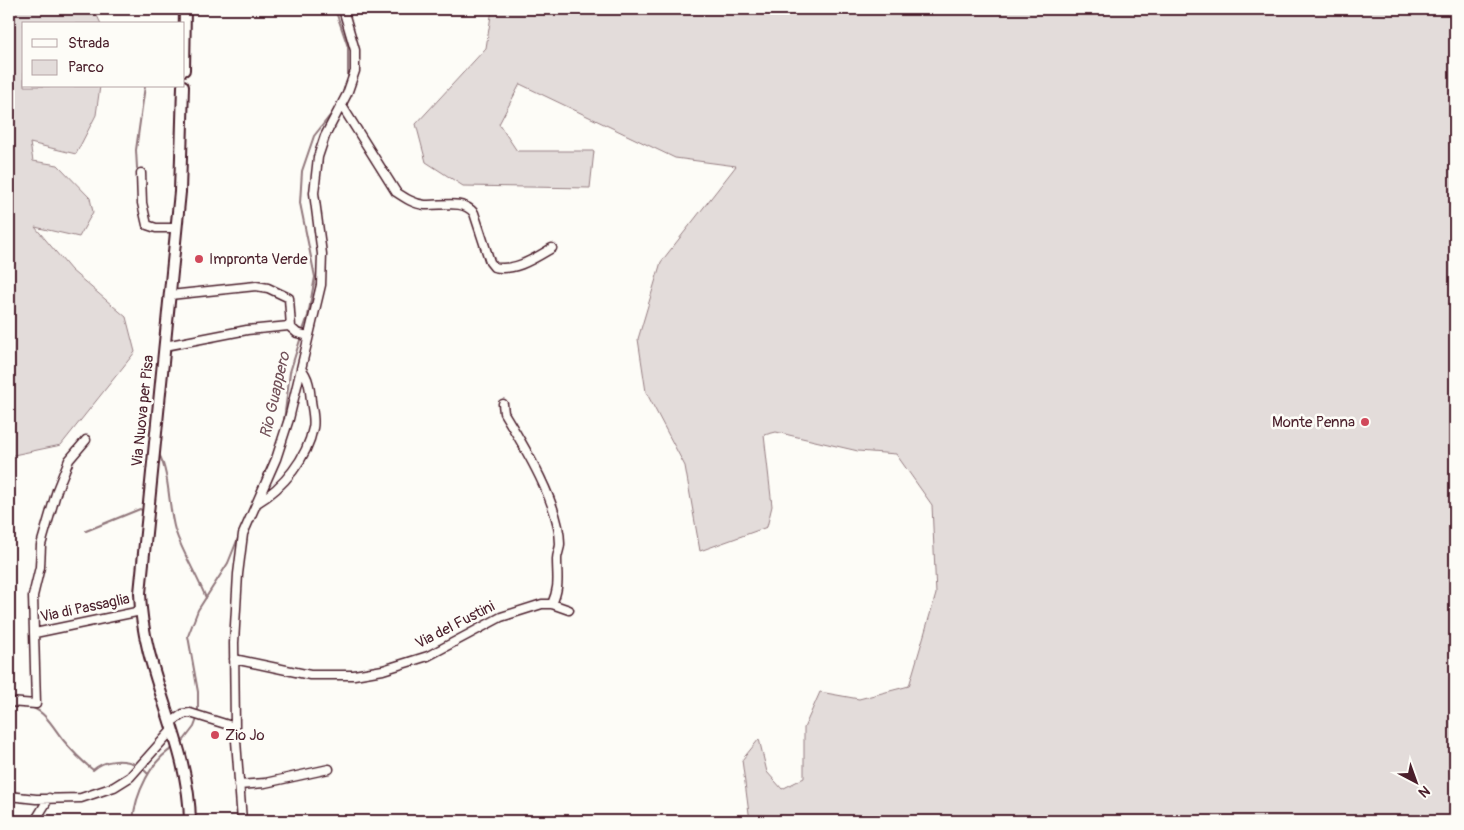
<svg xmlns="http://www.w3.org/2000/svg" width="1464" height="830" viewBox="0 0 1464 830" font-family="Pangolin,sans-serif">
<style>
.green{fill:#e3dcda;stroke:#967e82}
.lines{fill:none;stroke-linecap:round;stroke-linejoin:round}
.stream{stroke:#91777b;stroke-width:2}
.minor-casing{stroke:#4a1f2b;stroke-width:11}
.major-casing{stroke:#4a1f2b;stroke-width:14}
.minor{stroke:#fdfcf7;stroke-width:8}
.major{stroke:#fdfcf7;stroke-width:10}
.poi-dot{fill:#d1495b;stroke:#fdfcf7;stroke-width:2}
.labels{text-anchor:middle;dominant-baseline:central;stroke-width:5;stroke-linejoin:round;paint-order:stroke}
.poi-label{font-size:15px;fill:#4a1f2b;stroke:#fdfcf7;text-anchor:start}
.street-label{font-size:15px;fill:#4a1f2b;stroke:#fdfcf7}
.water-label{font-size:16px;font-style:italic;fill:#73525a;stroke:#fdfcf7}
</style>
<rect width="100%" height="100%" fill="#fdfcf7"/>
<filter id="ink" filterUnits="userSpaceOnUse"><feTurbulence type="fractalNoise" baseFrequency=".02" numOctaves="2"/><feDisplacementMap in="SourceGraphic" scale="10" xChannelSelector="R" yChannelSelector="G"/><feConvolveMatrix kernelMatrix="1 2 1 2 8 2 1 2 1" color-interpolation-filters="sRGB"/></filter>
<g filter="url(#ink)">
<path class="green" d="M9,9H94L101,24H24V86H100L96,115L76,154L30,143L33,161L58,165L90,198L93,212L79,237L35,227L71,270L126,317L135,352L61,445L9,456Z
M492,9H1455V821H750L742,760L759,739L767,772L782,789L804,778V728L820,692L859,699L909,686L936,594L932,505L896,454L858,451L776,432L764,435L772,506L767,527L700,551L685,466L646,392L638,339L661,262L736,166L675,158L520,84L499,124L517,151H594L590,188L463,186L426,162L416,124L486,48Z"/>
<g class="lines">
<path class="stream" d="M164,9L180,12
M335,9L348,47V79
M190,11L220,9
M137,168L136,150L145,86
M302,333L308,316L315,277L300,203L302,171L314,136L336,108
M283,428L290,372L301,337
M159,454C170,475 168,506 175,530C183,554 197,575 206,598
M271,461L279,439
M86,531L140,509L143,511
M31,707C47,713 54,729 64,741C72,751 83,762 93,770C104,760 122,758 137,765
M198,714V692L188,636L198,610L228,563L253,501
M181,744L194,727L197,719
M143,769L148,774
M133,821C135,795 151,759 175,747"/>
<g class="minor-casing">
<path id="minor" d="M342,106L396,192C405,198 414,204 425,205C442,206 463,199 474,213L490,262L494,267C515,272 535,258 552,248
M141,173L142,203L147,225L156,228H177
M170,295L256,286L268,288L289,298L291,327
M165,346L247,330L289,326L297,333L308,336
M503,404L504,413C524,446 560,505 560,544C560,549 557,554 557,559C557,578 560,586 552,604
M257,503C284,487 307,458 313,428C315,420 312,409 311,401C310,390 309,377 301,369
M35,633L141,611
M234,659L310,675H354L383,670L428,656L501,617L542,604H552L569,610
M9,702L36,704L33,596L40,567L41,545L57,490L69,460L86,440
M170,723L183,714L190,713L235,727
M239,785L265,783L329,769
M9,796L36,799L81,798L114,787L130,777L172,730
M35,821L49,798
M242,821L235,727L234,643L238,574L243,534L276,459L289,419L321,285L322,254L314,193L318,157L325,136L347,94L355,71V50L343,9"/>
</g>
<g class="major-casing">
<path id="major" d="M184,70L185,9
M183,86L180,192L140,593C142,672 189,742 190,821"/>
</g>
<use href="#minor" class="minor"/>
<use href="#major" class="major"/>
</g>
</g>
<g class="poi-dot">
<circle cx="199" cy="259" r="5"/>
<circle cx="1365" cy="422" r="5"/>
<circle cx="215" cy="735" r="5"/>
</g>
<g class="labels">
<g class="poi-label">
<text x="209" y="259">Impronta Verde</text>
<text x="1355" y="422" text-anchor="end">Monte Penna</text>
<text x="225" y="735">Zio Jo</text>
</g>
<g class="street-label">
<text transform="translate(143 411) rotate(-84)">Via Nuova per Pisa</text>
<text transform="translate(85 608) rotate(-12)">Via di Passaglia</text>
<text transform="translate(455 625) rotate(-27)">Via del Fustini</text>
</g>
<g class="water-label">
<text transform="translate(275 395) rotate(-77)">Rio Guappero</text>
</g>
</g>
<rect width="1464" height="830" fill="none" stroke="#fdfcf7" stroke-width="30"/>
<rect x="15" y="15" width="1434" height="800" fill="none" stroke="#4a1f2b" stroke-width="2" filter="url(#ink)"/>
<rect x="22" y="22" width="162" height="65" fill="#fdfcf7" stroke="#b5a4a5"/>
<rect x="32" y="39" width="25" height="8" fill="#fdfcf7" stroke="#b5a4a5"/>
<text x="68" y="48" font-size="15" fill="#4a1f2b">Strada</text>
<rect x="32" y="60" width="25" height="15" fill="#e3dcda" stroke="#b5a4a5"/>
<text x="68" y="72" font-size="15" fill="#4a1f2b">Parco</text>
<g transform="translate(1416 782) rotate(139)" stroke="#fdfcf7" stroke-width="4" paint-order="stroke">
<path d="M0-4L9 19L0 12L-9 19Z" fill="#4a1f2b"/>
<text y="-8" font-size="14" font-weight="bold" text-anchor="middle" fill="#4a1f2b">N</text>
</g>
</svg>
